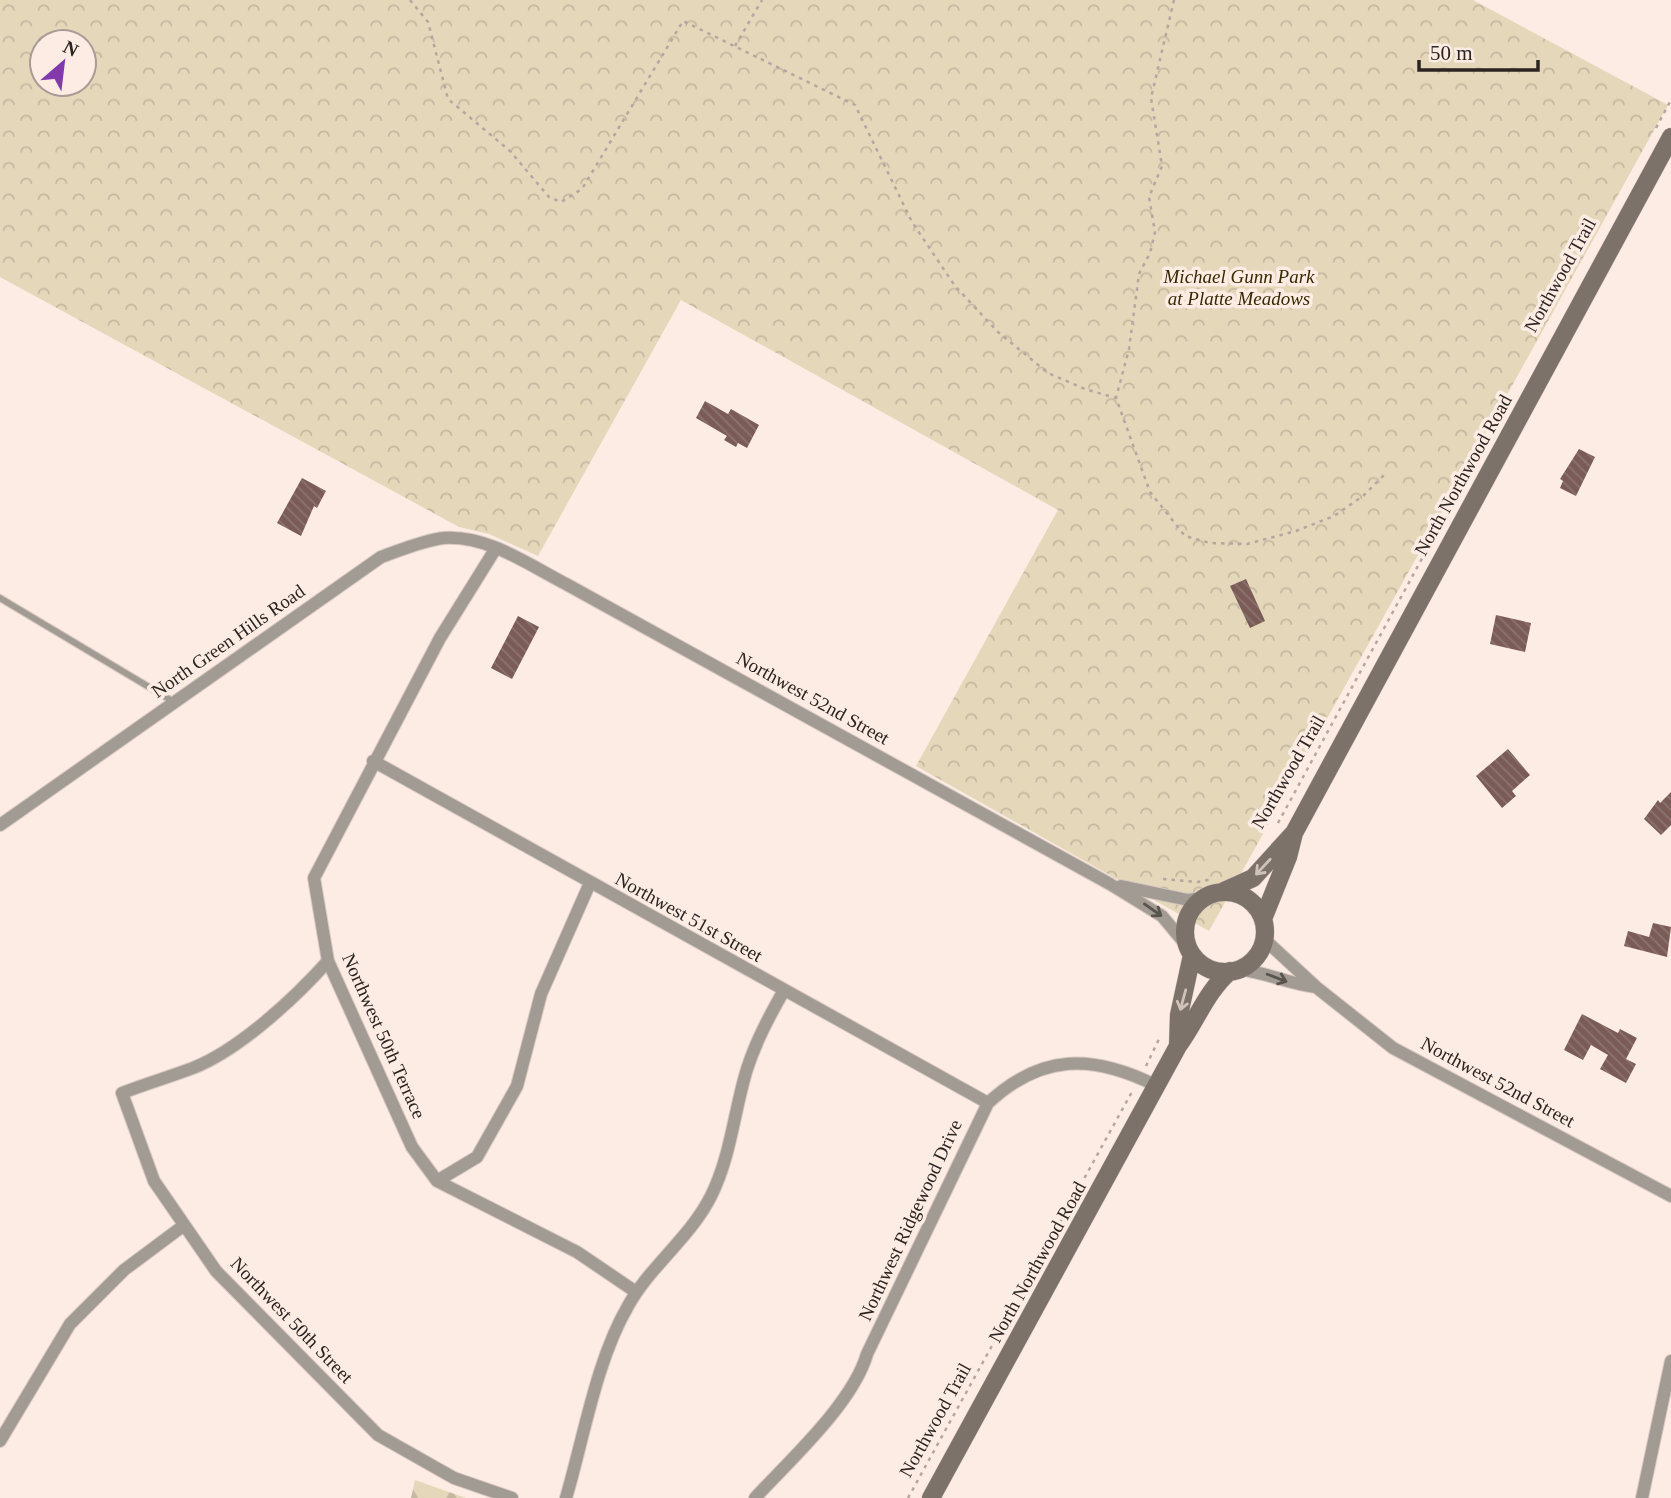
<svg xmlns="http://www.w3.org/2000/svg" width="1671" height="1498" viewBox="0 0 1671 1498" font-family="'Times New Roman',serif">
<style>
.forest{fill:url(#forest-firs)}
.park{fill:url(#park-crowns);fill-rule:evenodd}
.building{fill:url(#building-back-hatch)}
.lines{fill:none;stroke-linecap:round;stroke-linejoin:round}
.lane-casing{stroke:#d7c8c1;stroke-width:8}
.street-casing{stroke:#d7c8c1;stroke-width:14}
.secondary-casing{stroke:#d7c8c1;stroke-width:19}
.path{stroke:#b4a7a0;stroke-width:2.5;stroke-dasharray:3.5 5;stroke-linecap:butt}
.lane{stroke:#a19b94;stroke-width:6}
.street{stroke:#a19b94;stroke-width:12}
.secondary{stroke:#7c7269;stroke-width:18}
.oneway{stroke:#d0c1b9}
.oneway2{stroke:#5a544e}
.labels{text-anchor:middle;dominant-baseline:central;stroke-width:7;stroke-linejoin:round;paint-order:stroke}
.street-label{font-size:19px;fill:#2b2420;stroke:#fdece4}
.park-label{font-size:19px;font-style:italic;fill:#372901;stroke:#fdece4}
</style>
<defs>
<pattern id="forest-firs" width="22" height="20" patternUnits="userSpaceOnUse" patternTransform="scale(1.75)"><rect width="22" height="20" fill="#e4d7ba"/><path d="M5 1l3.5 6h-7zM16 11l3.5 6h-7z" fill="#c4b8a0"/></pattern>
<pattern id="park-crowns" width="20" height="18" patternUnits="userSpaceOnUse" patternTransform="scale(1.75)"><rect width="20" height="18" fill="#e4d7ba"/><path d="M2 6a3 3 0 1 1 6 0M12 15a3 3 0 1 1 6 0" fill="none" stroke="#c4b8a0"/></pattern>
<pattern id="building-back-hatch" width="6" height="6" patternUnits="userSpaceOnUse" patternTransform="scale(1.75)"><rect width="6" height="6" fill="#7a5b56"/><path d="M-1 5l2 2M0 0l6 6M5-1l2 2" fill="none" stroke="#8b7470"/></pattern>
</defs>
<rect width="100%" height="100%" fill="#fdece4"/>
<path class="forest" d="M415,1480L466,1498H411Z"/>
<path class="park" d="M0,0H1473L1668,105L1209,931L916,766L1058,510L681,300L538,556L489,534L459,527L0,277ZM42,42H84V84H42Z"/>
<path class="building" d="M705,401L728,414L731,409L759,425L747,448L738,443L736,447L724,440L727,436L696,418Z
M1579,449L1595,457L1576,496L1560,488L1563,481L1560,479Z
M302,478L326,491L317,508L314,506L301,536L277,523Z
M1246,579L1265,621L1250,628L1230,586Z
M1496,615L1531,623L1525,652L1490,644Z
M518,616L539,627L512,679L491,668Z
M1508,749L1530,775L1512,791L1516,796L1502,808L1476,776Z
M1671,792V825L1661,835L1644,819L1658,800L1660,803Z
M1653,923L1671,927L1667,957L1624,946L1628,931L1649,937Z
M1582,1014L1618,1033L1620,1029L1637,1038L1626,1059L1636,1064L1626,1083L1600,1069L1608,1055L1591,1045L1583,1060L1564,1050Z"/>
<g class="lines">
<g class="lane-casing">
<path id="lane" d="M0,598L174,702"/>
</g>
<g class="street-casing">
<path id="street" d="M496,548L440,638L314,878L328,961L412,1147L437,1181L577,1252L636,1292
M373,761L988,1103
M0,825L381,557C401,550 424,540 444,538C488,535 529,565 566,584L1110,884L1162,916L1187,946
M1121,886L1188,900L1202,898
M1264,939L1316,987L1393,1048L1671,1196
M328,961C295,998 239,1050 193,1068C169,1077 145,1084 122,1093L154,1181L216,1271L378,1435L454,1478L512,1498
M1238,969C1265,972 1289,984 1316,987
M437,1181L477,1157L517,1086L541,994L590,883
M0,1441L70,1324L124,1270L183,1226
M566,1498C584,1437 596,1361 628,1306C650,1266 690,1238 711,1196C731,1156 734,1111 747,1069C756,1041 769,1017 783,992
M755,1498C790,1460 853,1403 867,1354L988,1103C1042,1053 1093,1054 1157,1086
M1642,1498L1671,1361"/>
</g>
<g class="secondary-casing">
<path id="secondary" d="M1224,891L1253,878L1292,835
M1185 932a40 40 0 1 1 80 0a40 40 0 1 1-80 0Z
M1263,919L1288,857L1294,833L1671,137
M1178,1046L1179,1015L1192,955
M931,1498L1178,1046C1197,1020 1206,992 1230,971"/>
</g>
<path class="path" d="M410,0L428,22L448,99L510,151L549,197L561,202L582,189L683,21L855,105L912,222L955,286L998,332L1048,373L1085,389L1116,398
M1174,0L1151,98L1162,166L1149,197L1155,232L1150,253L1139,274L1129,349L1116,398L1150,492L1185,536L1210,543L1247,544L1296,531L1334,516L1363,496L1387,472
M735,46L762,0
M1656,128L1671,100
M1278,823L1437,531
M1163,879L1198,882L1212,879
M1146,1066L1160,1037
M908,1498L1133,1090"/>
<use href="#lane" class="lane"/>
<use href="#street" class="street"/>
<use href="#secondary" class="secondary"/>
</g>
<defs><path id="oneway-shaft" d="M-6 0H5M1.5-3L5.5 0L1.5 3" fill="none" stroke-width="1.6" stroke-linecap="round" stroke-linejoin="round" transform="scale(1.75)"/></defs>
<g class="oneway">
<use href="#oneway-shaft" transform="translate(1263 867) rotate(133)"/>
<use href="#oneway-shaft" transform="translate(1183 1000) rotate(105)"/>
</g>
<g class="oneway2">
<use href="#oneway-shaft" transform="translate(1153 910) rotate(35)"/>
<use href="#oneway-shaft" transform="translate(1277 978) rotate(21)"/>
</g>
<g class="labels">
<g class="street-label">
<text transform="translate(1560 275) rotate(-61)">Northwood Trail</text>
<text transform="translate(1463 475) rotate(-61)">North Northwood Road</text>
<text transform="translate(228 641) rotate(-35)">North Green Hills Road</text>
<text transform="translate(813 698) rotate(29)">Northwest 52nd Street</text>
<text transform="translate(1288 772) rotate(-60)">Northwood Trail</text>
<text transform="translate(689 917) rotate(29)">Northwest 51st Street</text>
<text transform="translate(384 1036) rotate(66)">Northwest 50th Terrace</text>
<text transform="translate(1498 1082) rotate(28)">Northwest 52nd Street</text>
<text transform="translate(910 1220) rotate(-65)">Northwest Ridgewood Drive</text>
<text transform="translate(1037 1262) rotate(-61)">North Northwood Road</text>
<text transform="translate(292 1320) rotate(46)">Northwest 50th Street</text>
<text transform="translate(935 1420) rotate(-61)">Northwood Trail</text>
</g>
<g class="park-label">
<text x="1239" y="276">Michael Gunn Park<tspan x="1239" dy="22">at Platte Meadows</tspan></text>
</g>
</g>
<g transform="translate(63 63) rotate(28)"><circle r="33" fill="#fdece4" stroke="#a99c96" stroke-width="2"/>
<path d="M0-5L12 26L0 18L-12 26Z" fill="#8239ac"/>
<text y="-10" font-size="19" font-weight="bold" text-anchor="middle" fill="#2b2420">N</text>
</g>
<path d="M1419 60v10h119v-10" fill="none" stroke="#2b2420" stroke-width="3.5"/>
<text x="1430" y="60" font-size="21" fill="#2b2420" stroke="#fdece4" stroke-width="5" paint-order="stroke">50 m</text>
</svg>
